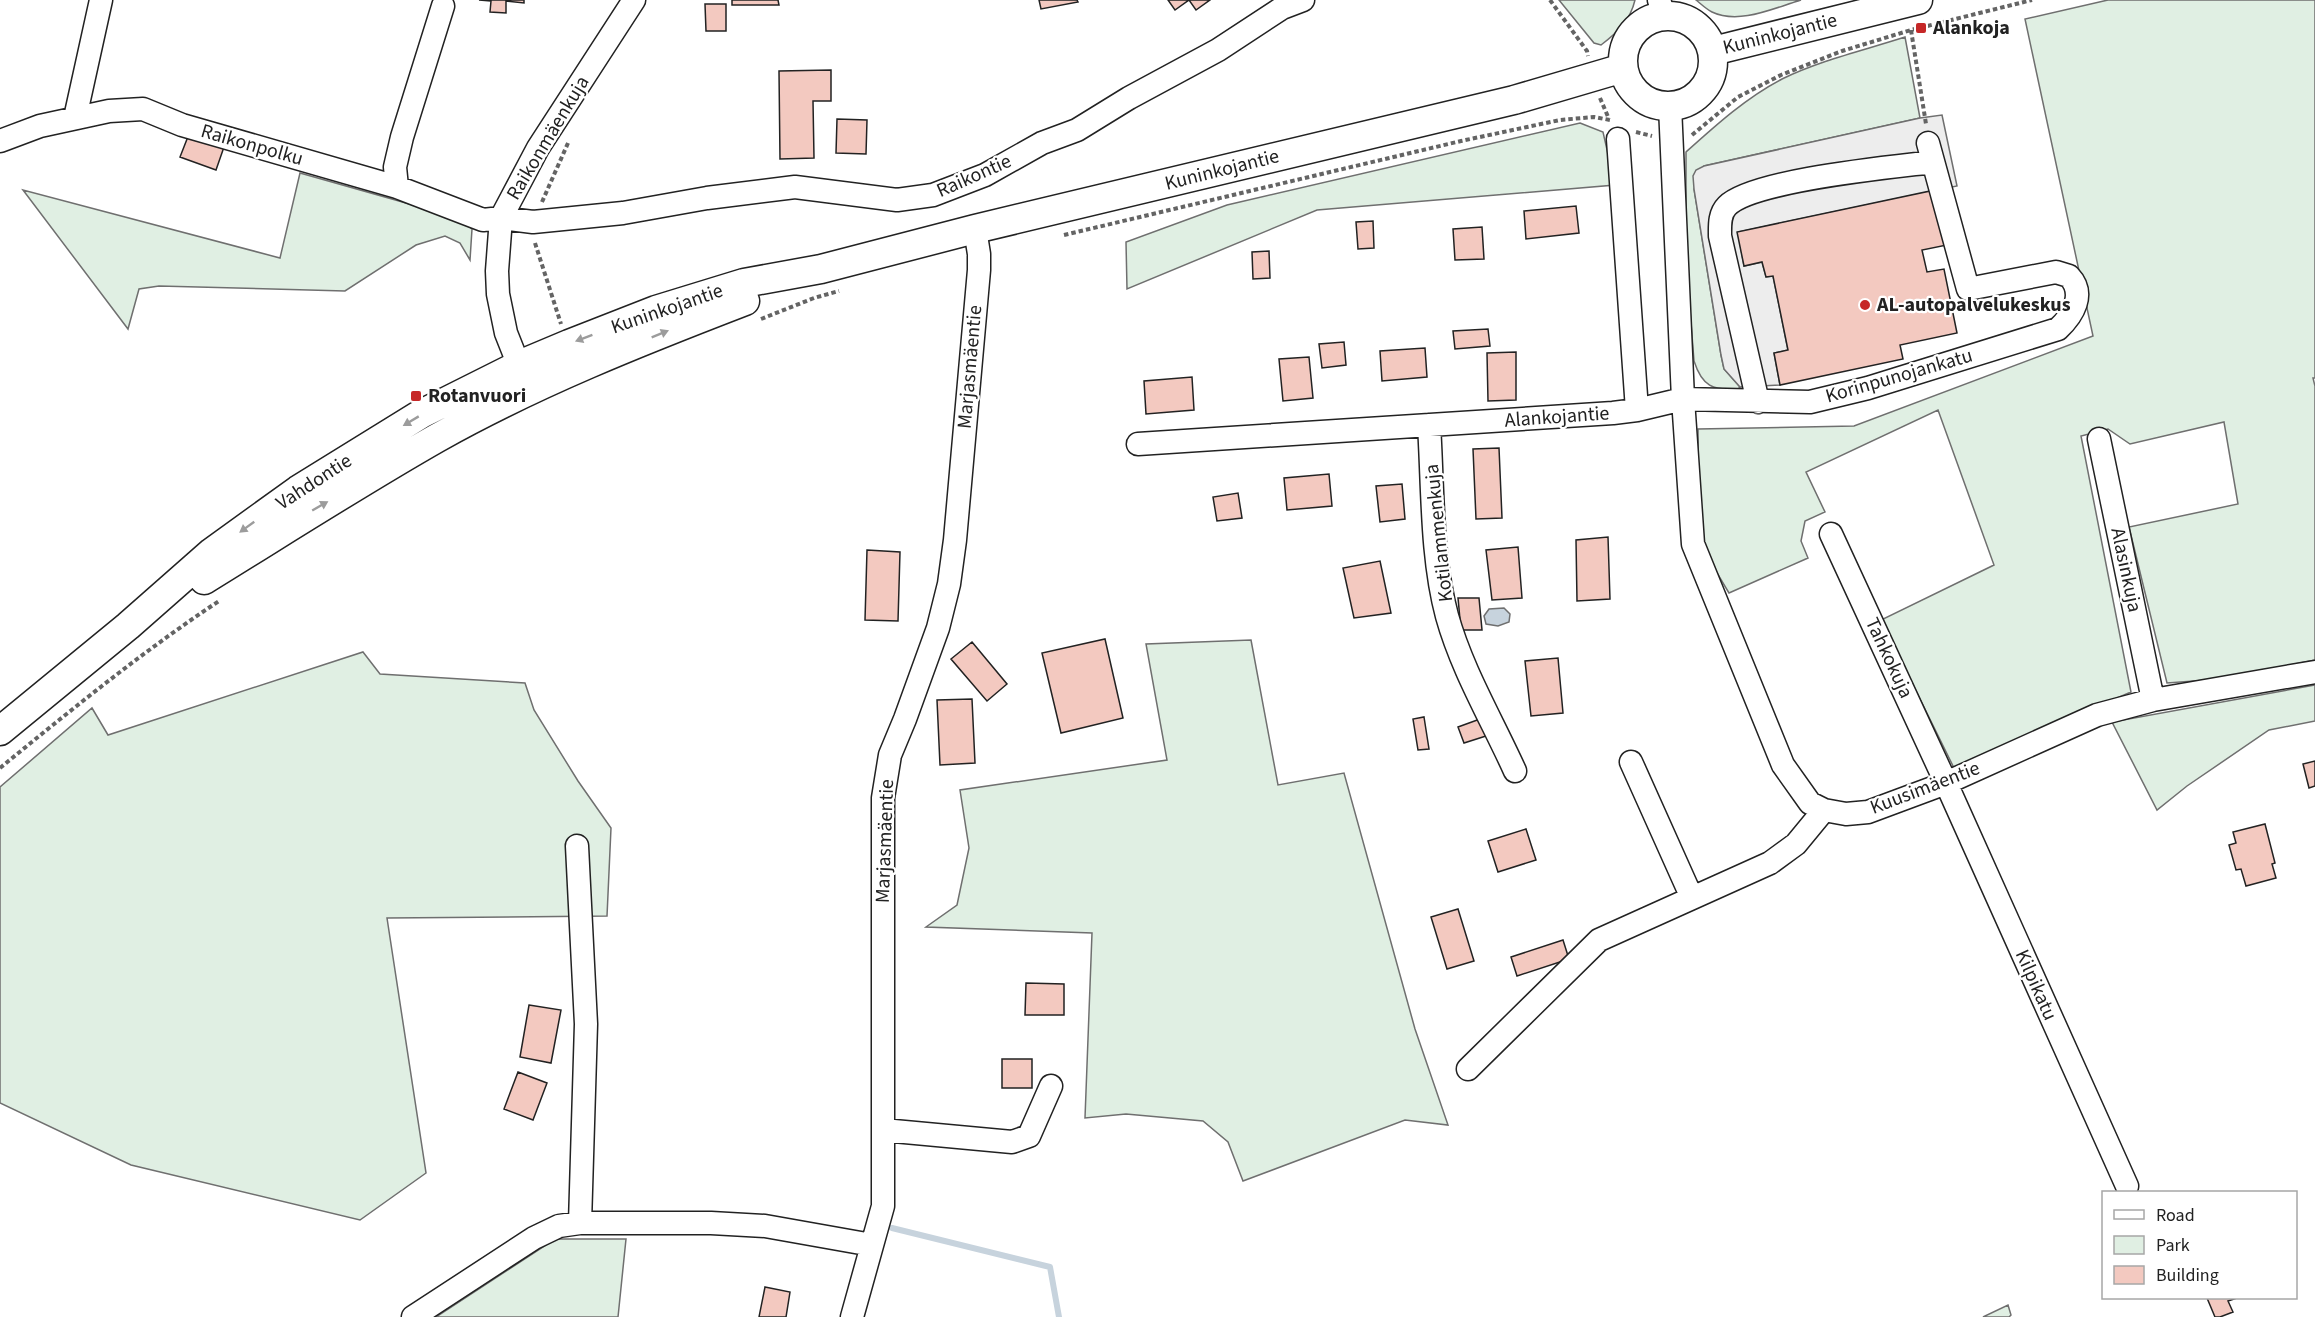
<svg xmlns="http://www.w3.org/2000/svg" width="2315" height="1317" viewBox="0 0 2315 1317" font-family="'Source Sans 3',sans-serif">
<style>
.green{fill:#e0efe3;stroke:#6f6f6f;stroke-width:1.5}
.parking{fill:#ededed;stroke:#6f6f6f;stroke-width:1.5}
.water{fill:#c7d3dd;stroke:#6f6f6f;stroke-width:1.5}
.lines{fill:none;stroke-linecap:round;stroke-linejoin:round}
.stream{stroke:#c7d3dd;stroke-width:6}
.building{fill:#f3c9c0;stroke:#222;stroke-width:1.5}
.minor-casing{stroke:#222;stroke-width:25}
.major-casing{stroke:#222;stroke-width:31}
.path{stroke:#646464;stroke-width:4;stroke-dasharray:4.5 3;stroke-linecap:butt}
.minor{stroke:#fff;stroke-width:22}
.major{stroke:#fff;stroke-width:28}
.oneway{fill:#9c9c9c}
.poi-dot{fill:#c62828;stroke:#fff;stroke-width:2}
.labels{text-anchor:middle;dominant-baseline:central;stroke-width:4.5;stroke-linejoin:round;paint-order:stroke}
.poi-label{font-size:20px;font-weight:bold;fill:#222;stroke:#fff;text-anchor:start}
.street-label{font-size:20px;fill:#222;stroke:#fff}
</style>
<rect width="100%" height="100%" fill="#fff"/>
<path class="green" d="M1559,0H1635C1630,21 1618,32 1601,45L1594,43Z
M1696,0H1801C1774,8 1739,25 1712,12C1706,9 1701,4 1696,0Z
M2108,0H2315V378H2313L2315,386V660L2221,679L2167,683L2129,527L2238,504L2224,422L2130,444L2108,429L2081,436L2131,692L1954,768L1881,620L1994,565L1938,410L1806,472L1825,512L1805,521L1801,541L1808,558L1729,593L1699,543L1698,429L1854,426L2093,336L2025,19Z
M1905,37L1920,118L1704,166L1694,189L1721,355L1724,369L1740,387L1738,389C1713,391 1702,386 1694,361L1686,259V152C1716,125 1747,97 1782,79C1821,60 1865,50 1905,37Z
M1580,123L1603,132L1615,185L1317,210L1127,289L1126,242L1227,205Z
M300,173L459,218L472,229L470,260L460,243L445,236L416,245L345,291L159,286L139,289L128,329L23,190L280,258Z
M1251,640L1278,785L1344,773L1415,1029L1448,1125L1405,1120L1243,1181L1228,1142L1203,1121L1126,1114L1085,1118L1092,933L926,927L957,905L969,848L960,790L1167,760L1146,644Z
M363,652L380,674L525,683L534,710L578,781L611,828L607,916L387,918L426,1173L360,1220L131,1165L0,1103V787L92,708L108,735Z
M2315,685V721L2269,730L2187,786L2157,810L2112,722Z
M555,1239H626L618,1317H436Z
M2008,1305L2011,1315L2009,1317H1983Z"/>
<path class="parking" d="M1942,115L1957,186L1738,232L1744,266L1762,262L1766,277L1773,276L1788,350L1774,353L1780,385L1740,387L1724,369L1721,355L1694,189L1693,176L1696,170L1704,166L1920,118Z"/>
<path class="water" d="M1504,608L1510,614L1509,622L1498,626L1486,624L1484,616L1489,609Z"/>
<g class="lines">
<path class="stream" d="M892,1228L1050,1267L1059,1317"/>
</g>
<path class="building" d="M479,0H524V3L506,1V13L490,12L491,1Z
M732,0H778L779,5H732Z
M1039,0H1077L1078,2L1041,9Z
M1168,0H1189L1175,10Z
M1189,0H1210L1196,10Z
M705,4H726V31H706Z
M831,70V101H813L814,158L780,159L779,71Z
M837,119L867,120L866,154L836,153Z
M189,134L224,147L216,170L180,157Z
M1935,190L1947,245L1922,250L1927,272L1944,269L1957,333L1900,345L1903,359L1780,385L1774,353L1788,350L1773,276L1766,277L1762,262L1744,266L1737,232Z
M1576,206L1579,233L1526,239L1524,211Z
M1373,221L1374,248L1358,249L1356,222Z
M1482,227L1484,259L1455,260L1453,229Z
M1269,251L1270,278L1253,279L1252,252Z
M1488,329L1490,346L1455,349L1453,331Z
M1344,342L1346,365L1322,368L1319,344Z
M1425,348L1427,377L1382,381L1380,351Z
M1516,352V400L1488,401L1487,353Z
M1309,357L1313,398L1283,401L1279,359Z
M1192,377L1194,410L1146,414L1144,381Z
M1499,448L1502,518L1476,519L1473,449Z
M1329,474L1332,506L1287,510L1284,478Z
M1402,484L1405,519L1380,522L1376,486Z
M1238,493L1242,518L1217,521L1213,497Z
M1608,537L1610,599L1577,601L1576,540Z
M1518,547L1522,598L1492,600L1486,550Z
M867,550L900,552L898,621L865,620Z
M1380,561L1391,613L1354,618L1343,568Z
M1458,598H1479L1482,630H1461Z
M1105,639L1123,718L1061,733L1042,653Z
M972,642L1007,684L987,701L951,659Z
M1558,658L1563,713L1531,716L1525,661Z
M972,699L975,763L940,765L937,700Z
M1424,717L1429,749L1418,750L1413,719Z
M1480,719L1486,736L1464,743L1458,727Z
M2315,761V786L2309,788L2303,764Z
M2265,824L2275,863L2272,864L2276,878L2246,886L2241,869L2236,870L2229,845L2236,843L2233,832Z
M1526,829L1536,860L1498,872L1488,841Z
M1458,909L1474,961L1447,969L1431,917Z
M1563,940L1569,959L1517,976L1511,957Z
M1026,983L1064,984V1015H1025Z
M529,1005L561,1010L551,1063L520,1057Z
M1002,1059H1032V1088H1002Z
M518,1072L547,1083L533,1120L504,1109Z
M765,1287L790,1292L786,1317H759Z
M2207,1298H2237L2228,1301L2233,1312L2220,1317H2215Z"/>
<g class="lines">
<g class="minor-casing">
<path id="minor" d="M1659,0L1664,15
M75,118L101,0
M1618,139L1637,410
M0,141L40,126L109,111L143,109L182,125L397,187L483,220L501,218L533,222L623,213L707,198L795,187L897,200L933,195L985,175L1042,143L1077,130L1129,98L1218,50L1282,8L1303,0
M1928,143L1968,289L2056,272L2069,276C2086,294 2073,315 2058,329L1868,388L1810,402L1683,399L1693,544L1783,765L1810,803L1824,810L1846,814L1868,812L1946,783L2097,715L2153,700L2315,672
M397,187L395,167L402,137L443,6
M525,381L506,333L498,294L497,271L501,218L538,148L634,0
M1758,402L1720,236C1720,226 1719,214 1727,206C1752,180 1893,167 1933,162
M1429,425C1433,487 1431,557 1447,616C1462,670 1492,720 1515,771
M2099,439L2153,700
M1138,444L1613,413L1637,410L1683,399L1670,106
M1831,534L1946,783L2127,1186
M1631,762L1692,898
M577,846L586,1024L580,1223
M1468,1069L1599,940L1770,863L1796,844L1824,810
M883,1130L1012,1142L1029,1136L1051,1086
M413,1317L534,1238L559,1226L580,1223H711L765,1226L872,1245
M852,1317L883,1206V798L890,755L905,719L938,628L949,584L955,540L979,270V254L975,229"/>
</g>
<g class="major-casing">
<path id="major" d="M1623 61a45 45 0 1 1 90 0a45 45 0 1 1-90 0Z
M1713,51L1918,0
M204,580C282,532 358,483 437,438C535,383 641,341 745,301
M0,731L128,626L212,552L298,490L421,414L519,365L569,344L656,310L744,283L821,269L975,229L1514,100L1623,68"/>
</g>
<path class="path" d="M1550,0L1587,51L1588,56
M1911,30L1926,124
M1600,98L1609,119
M1636,132L1652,136
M1692,135L1738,97L1781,75L1842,51L1911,30L2032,0
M542,202L568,143
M1064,235L1461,141L1560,120L1594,117L1610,120
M535,243L561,324
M761,319L814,298L839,291
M0,768C71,710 142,652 219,601"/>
<use href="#minor" class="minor"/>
<use href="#major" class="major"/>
</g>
<defs><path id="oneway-solid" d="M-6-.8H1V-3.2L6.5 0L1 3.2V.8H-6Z" transform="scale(1.5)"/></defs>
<g class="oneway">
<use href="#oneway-solid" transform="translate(660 334) rotate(-22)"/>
<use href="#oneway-solid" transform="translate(584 338) rotate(159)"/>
<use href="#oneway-solid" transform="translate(411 421) rotate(149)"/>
<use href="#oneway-solid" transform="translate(320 506) rotate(-30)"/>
<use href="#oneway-solid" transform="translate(247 527) rotate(144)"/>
</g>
<g class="poi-dot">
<rect x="1915" y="22" width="12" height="12" rx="3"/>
<circle cx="1865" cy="305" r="6"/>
<rect x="410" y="390" width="12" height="12" rx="3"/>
</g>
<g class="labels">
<g class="poi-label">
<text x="1933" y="28">Alankoja</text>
<text x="1877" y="305">AL-autopalvelukeskus</text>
<text x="428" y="396">Rotanvuori</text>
</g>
<g class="street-label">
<text transform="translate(1780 34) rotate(-14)">Kuninkojantie</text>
<text transform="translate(548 138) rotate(-59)">Raikonmäenkuja</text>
<text transform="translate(252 145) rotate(16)">Raikonpolku</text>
<text transform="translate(1222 170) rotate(-14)">Kuninkojantie</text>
<text transform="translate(974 176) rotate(-24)">Raikontie</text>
<text transform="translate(667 309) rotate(-19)">Kuninkojantie</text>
<text transform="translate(970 367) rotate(-85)">Marjasmäentie</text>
<text transform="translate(1899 376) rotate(-16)">Korinpunojankatu</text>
<text transform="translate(1557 417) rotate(-4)">Alankojantie</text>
<text transform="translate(314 482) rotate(-33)">Vahdontie</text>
<text transform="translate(1439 533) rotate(-96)">Kotilammenkuja</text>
<text transform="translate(2126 570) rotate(78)">Alasinkuja</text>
<text transform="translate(1889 658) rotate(65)">Tahkokuja</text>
<text transform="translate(1925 788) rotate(-21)">Kuusimäentie</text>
<text transform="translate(885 841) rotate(-88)">Marjasmäentie</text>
<text transform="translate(2036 985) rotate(66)">Kilpikatu</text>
</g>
</g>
<rect x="2102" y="1191" width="195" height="108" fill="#ffffff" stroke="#a7a7a7" stroke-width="1.5"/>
<rect x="2114" y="1210" width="30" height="9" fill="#ffffff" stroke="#a7a7a7" stroke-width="1.5"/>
<text x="2156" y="1221" font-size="18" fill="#222222">Road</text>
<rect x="2114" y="1236" width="30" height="18" fill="#e0efe3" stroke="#a7a7a7" stroke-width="1.5"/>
<text x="2156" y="1251" font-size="18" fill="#222222">Park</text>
<rect x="2114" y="1266" width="30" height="18" fill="#f3c9c0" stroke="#a7a7a7" stroke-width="1.5"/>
<text x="2156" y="1281" font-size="18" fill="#222222">Building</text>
</svg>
